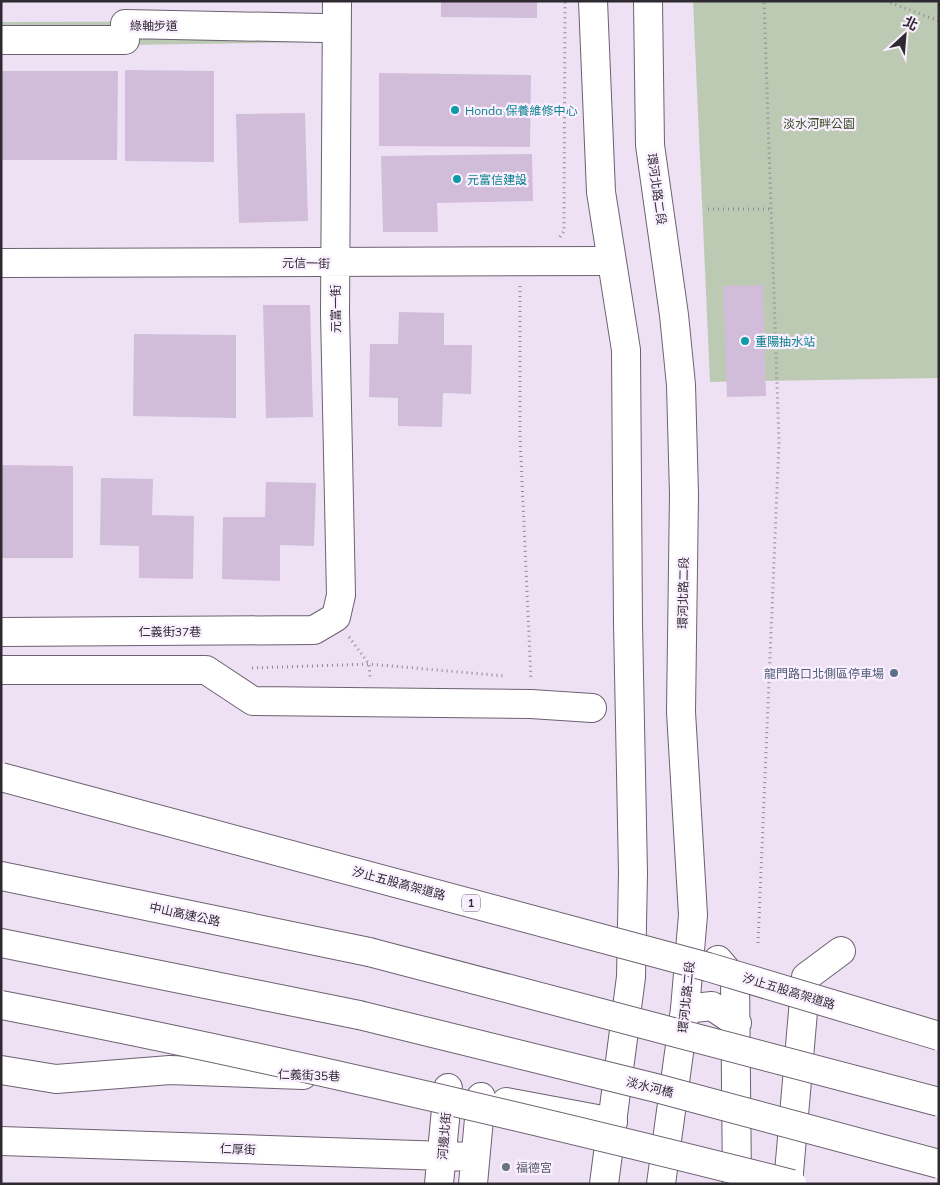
<svg xmlns="http://www.w3.org/2000/svg" width="940" height="1185" viewBox="0 0 940 1185" font-family="Mulish,'Noto Sans TC',sans-serif">
<style>
.green{fill:#bccab4}
.building{fill:#d1bdd9}
.lines{fill:none;stroke-linecap:round;stroke-linejoin:round}
.minor-casing{stroke:#6c6171;stroke-width:30}
.major-casing{stroke:#6c6171;stroke-width:30}
.highway-casing{stroke:#6c6171;stroke-width:30}
.path{stroke:#908794;stroke-width:3;stroke-dasharray:1 4;stroke-linecap:butt}
.minor{stroke:#fff;stroke-width:28}
.major{stroke:#fff;stroke-width:28}
.highway{stroke:#fff;stroke-width:28}
.highway-bridge-casing{stroke:#6c6171;stroke-width:30;stroke-linecap:butt}
.highway-bridge{stroke:#fff;stroke-width:28}
.culture-dot{fill:#0f9aa8;stroke:#faefff;stroke-width:2}
.service-dot{fill:#5c6f8a;stroke:#faefff;stroke-width:2}
.worship-dot{fill:#6b7280;stroke:#faefff;stroke-width:2}
.labels{text-anchor:middle;dominant-baseline:central;stroke-width:4.5;stroke-linejoin:round;paint-order:stroke}
.shield{fill:#faefff;stroke:#6c656f;stroke-width:1}
.shield-label{font-size:11px;font-weight:bold;fill:#2f2a31}
.street-label{font-size:12px;fill:#2f2a31;stroke:#faefff}
.culture-label{font-size:12px;fill:#0d838f;stroke:#faefff;text-anchor:start}
.park-label{font-size:12px;fill:#365025;stroke:#faefff}
.service-label{font-size:12px;fill:#4e5e75;stroke:#faefff;text-anchor:end}
.worship-label{font-size:12px;fill:#5b616d;stroke:#faefff;text-anchor:start}
</style>
<rect width="100%" height="100%" fill="#eee1f4"/>
<path class="green" d="M693,1H939V378L710,382Z
M320,21V42L1,47V22Z"/>
<path class="building" d="M441,1H537V18L441,17Z
M125,70L214,71V162L125,161Z
M1,71H118L117,160H1Z
M379,73L531,75L530,147L379,146Z
M305,113L308,221L239,223L236,114Z
M532,154L533,201L437,203L438,232H383L381,156Z
M763,285L766,396L727,397L723,286Z
M263,305H310L313,417L266,418Z
M399,312L444,313V345H472L471,394L443,393L442,427L398,426V398L369,397L370,344H398Z
M134,334L236,335V418L133,416Z
M1,465L73,466V558H1Z
M101,478L153,479L152,515L194,516L193,579L139,578V546L100,545Z
M266,482L316,483L314,546L280,545V581L222,579L223,517H265Z"/>
<g class="lines">
<g class="minor-casing">
<path id="minor" d="M1,40H125V24L322,28
M1,263L611,261
M1,632L314,630L336,617L341,595L335,313L337,1
M1,670H206L253,701L531,704L592,708
M718,960L735,980L737,1184
M685,1009L712,1006L737,1023
M1,1070L56,1079L170,1070L303,1075
M506,1102L613,1122
M1,1141L475,1157
M439,1184L448,1088
M473,1184L481,1097
M788,1184L806,977L841,951"/>
</g>
<g class="major-casing">
<path id="major" d="M593,1L601,192L626,350L628,623L633,873L631,977L604,1184
M648,1L650,145L674,315L681,385L684,494L681,712L693,915L685,1009L661,1184"/>
</g>
<g class="highway-casing">
<path id="highway" d="M1,876L369,952
M1,943L359,1015"/>
</g>
<path class="path" d="M886,1L939,21
M708,209H772
M560,237L564,231L565,2
M520,286V436L531,680
M349,637L369,664L370,677
M252,668L369,664L505,676
M758,943L779,442L764,1"/>
<use href="#minor" class="minor"/>
<use href="#major" class="major"/>
<use href="#highway" class="highway"/>
<g class="highway-bridge-casing">
<path id="highway-bridge" d="M1,777L708,967L939,1036
M369,952L939,1102
M1,1005C267,1056 530,1118 792,1184
M359,1015L656,1088L939,1164"/>
</g>
<use href="#highway-bridge" class="highway-bridge"/>
</g>
<g class="culture-dot">
<circle cx="455" cy="110" r="5"/>
<circle cx="457" cy="179" r="5"/>
<circle cx="745" cy="341" r="5"/>
</g>
<circle class="service-dot" cx="894" cy="673" r="5"/>
<circle class="worship-dot" cx="506" cy="1167" r="5"/>
<g class="labels">
<rect class="shield" x="462" y="894.5" width="18" height="17" rx="4"/>
<g class="shield-label">
<text x="471" y="903">1</text>
</g>
<g class="street-label">
<text x="154" y="25">綠軸步道</text>
<text transform="translate(657 189) rotate(82)">環河北路二段</text>
<text transform="translate(306 263) rotate(1)">元信一街</text>
<text transform="translate(335 309) rotate(-90)">元富一街</text>
<text transform="translate(683 593) rotate(-89)">環河北路二段</text>
<text x="170" y="631">仁義街37巷</text>
<text transform="translate(399 883) rotate(15)">汐止五股高架道路</text>
<text transform="translate(185 914) rotate(12)">中山高速公路</text>
<text transform="translate(789 991) rotate(17)">汐止五股高架道路</text>
<text transform="translate(686 997) rotate(-84)">環河北路二段</text>
<text transform="translate(309 1075) rotate(2)">仁義街35巷</text>
<text transform="translate(650 1087) rotate(14)">淡水河橋</text>
<text transform="translate(444 1136) rotate(-85)">河邊北街</text>
<text transform="translate(238 1149) rotate(2)">仁厚街</text>
</g>
<g class="culture-label">
<text x="465" y="110">Honda 保養維修中心</text>
<text x="467" y="179">元富信建設</text>
<text x="755" y="341">重陽抽水站</text>
</g>
<g class="park-label">
<text x="819" y="123">淡水河畔公園</text>
</g>
<g class="service-label">
<text x="884" y="673">龍門路口北側區停車場</text>
</g>
<g class="worship-label">
<text x="516" y="1167">福德宮</text>
</g>
</g>
<rect width="940" height="1185" fill="none" stroke="#2f2a31" stroke-width="5"/>
<g transform="translate(905 35) rotate(26)" stroke="#faefff" stroke-width="4" paint-order="stroke">
<path d="M0-4L9 19L0 12L-9 19Z" fill="#2f2a31"/>
<text y="-8" font-size="14" font-weight="bold" text-anchor="middle" fill="#2f2a31">北</text>
</g>
</svg>
